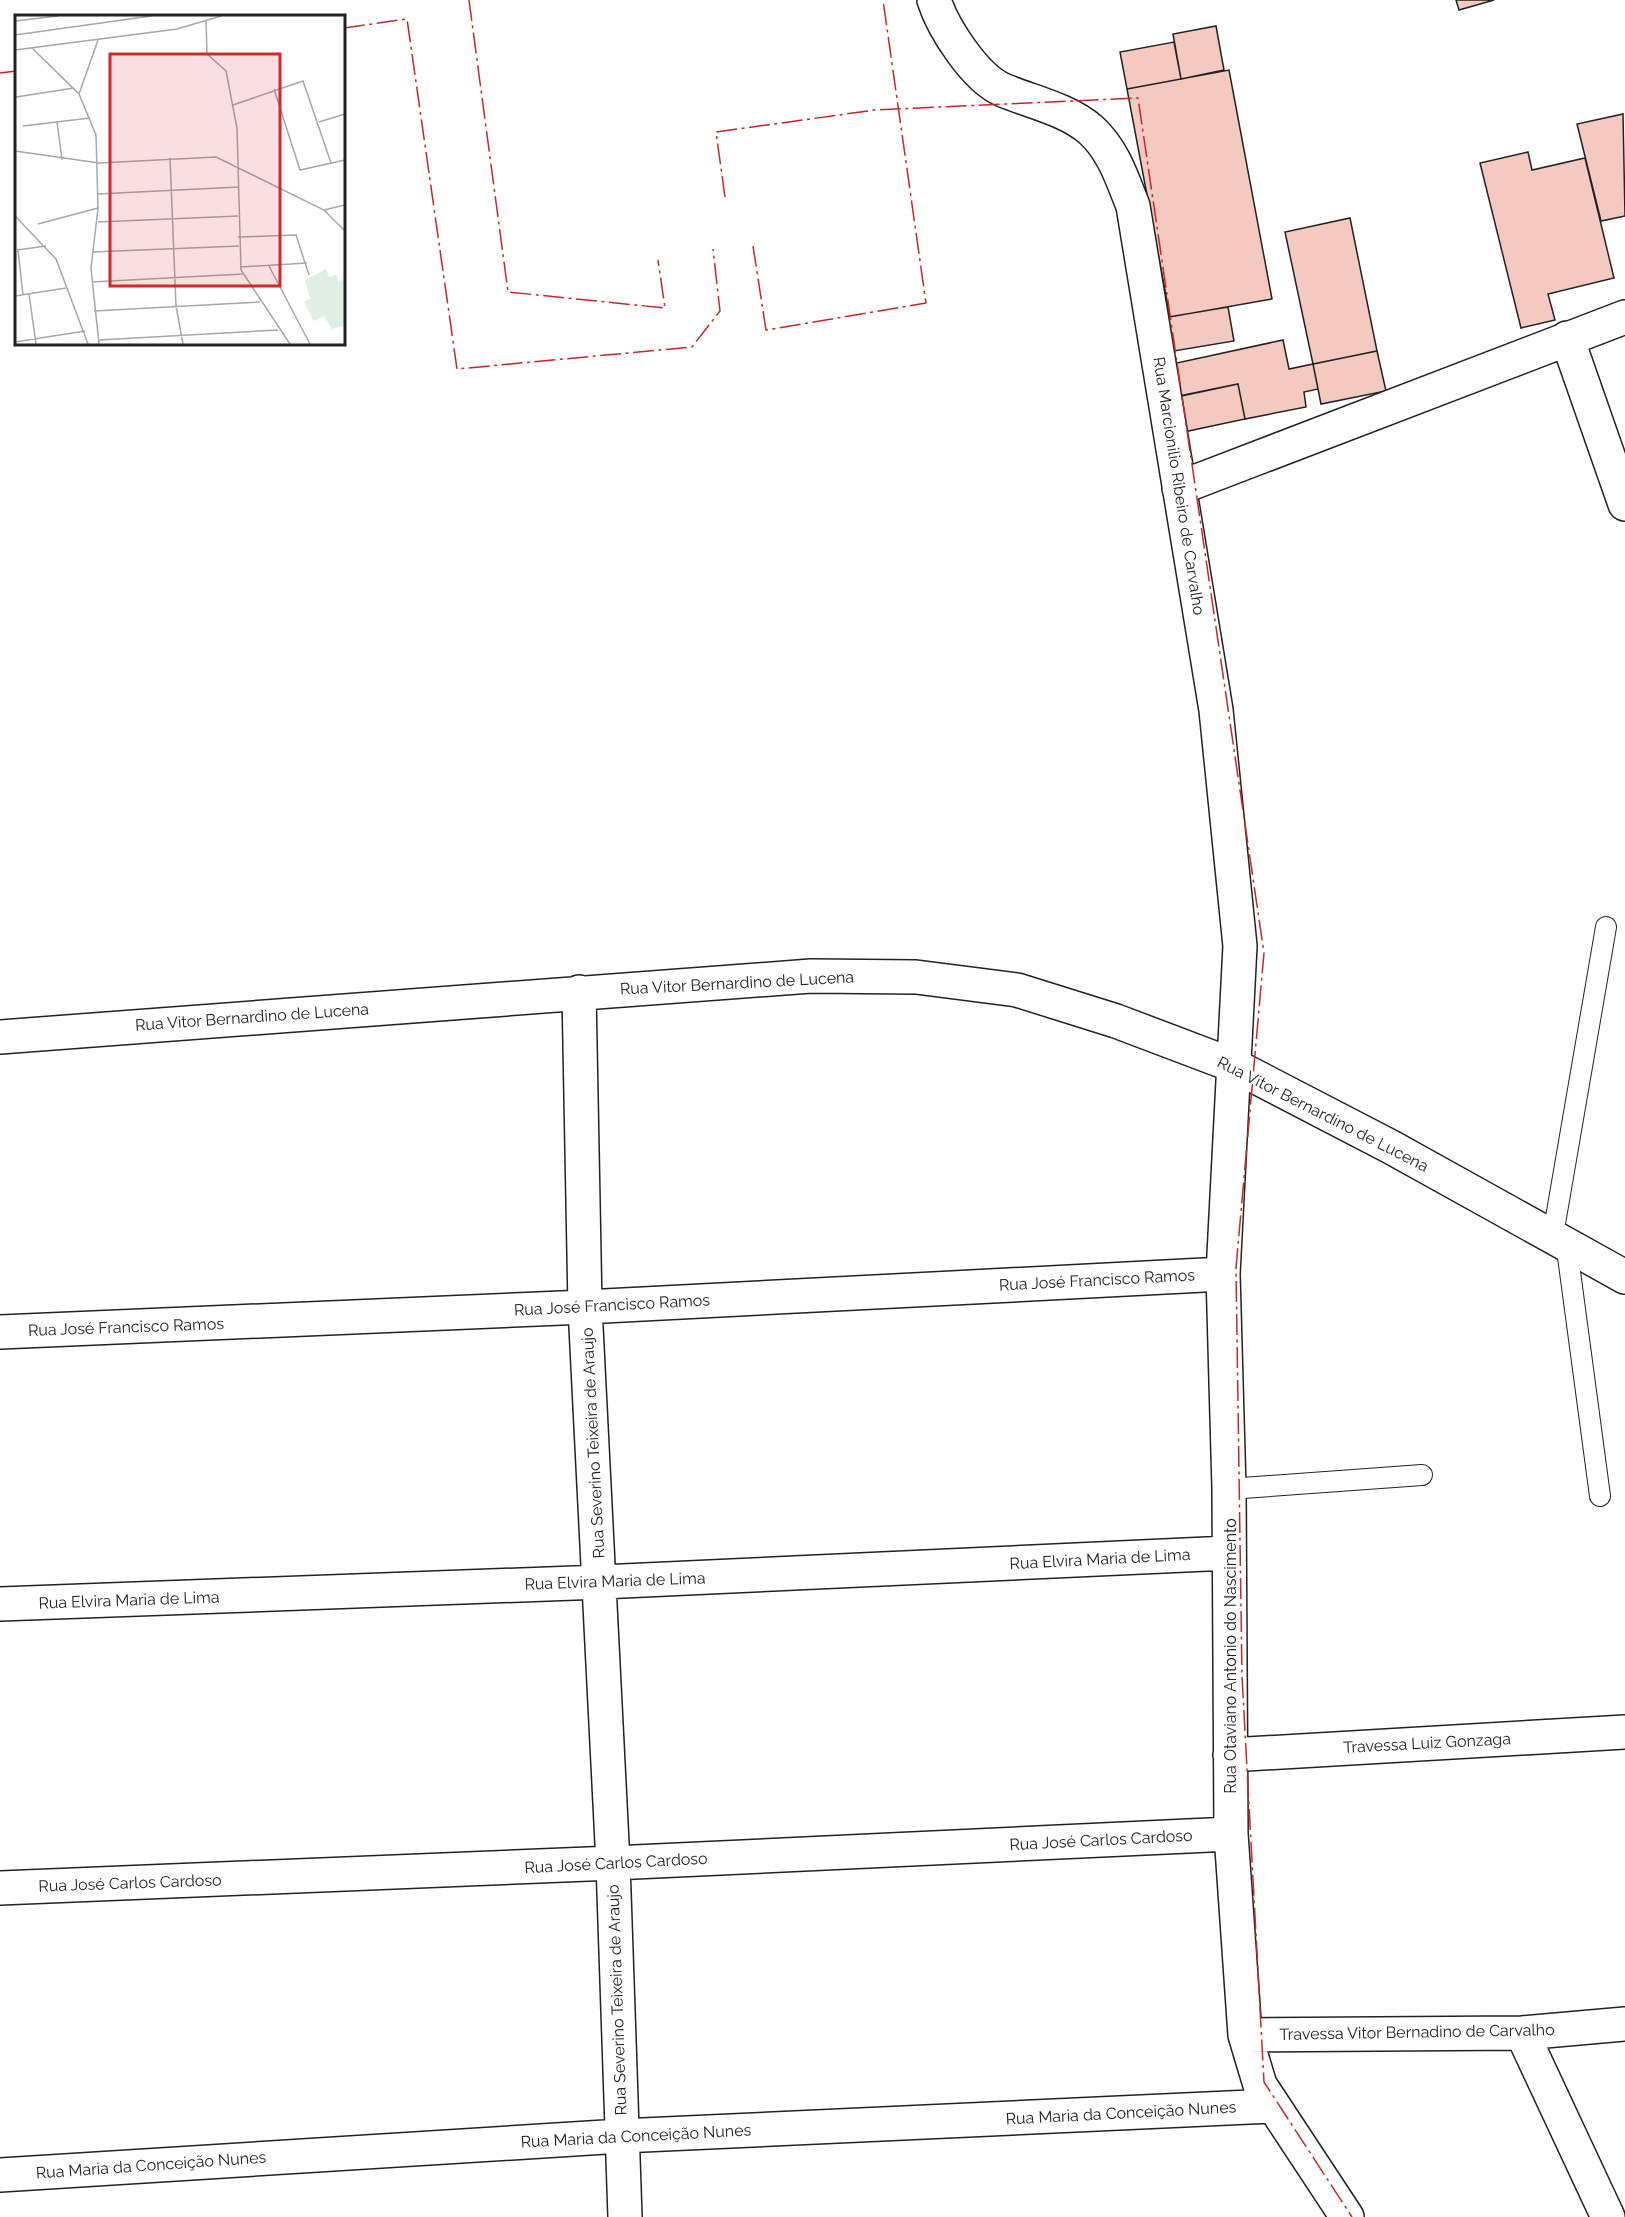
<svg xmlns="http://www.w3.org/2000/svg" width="1625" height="2217" viewBox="0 0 1625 2217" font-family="Raleway,sans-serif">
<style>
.building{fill:#f3c9c0;stroke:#222;stroke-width:1.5}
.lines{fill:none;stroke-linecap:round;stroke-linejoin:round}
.lane-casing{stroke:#222;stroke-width:22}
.street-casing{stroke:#222;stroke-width:36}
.lane{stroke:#fff;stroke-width:20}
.street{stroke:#fff;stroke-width:33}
.power{stroke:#c62828;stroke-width:1.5;stroke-dasharray:21 4.5 3 4.5;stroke-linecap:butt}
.labels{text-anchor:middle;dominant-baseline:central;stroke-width:4.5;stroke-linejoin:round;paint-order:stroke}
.street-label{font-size:16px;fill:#222;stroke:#fff}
.inset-road{fill:none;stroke:#a7a7a7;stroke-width:1.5}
.view{fill:#d62828;fill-opacity:0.15;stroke:#d62828;stroke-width:3}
.inset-edge{fill:none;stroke:#222;stroke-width:3}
</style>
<rect width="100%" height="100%" fill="#fff"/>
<path class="building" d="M1456,0H1494L1459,10Z
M1216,26L1224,70L1181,79L1173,34Z
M1174,42L1181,79L1127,89L1120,52Z
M1229,70L1272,299L1170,317L1127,89Z
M1623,114L1625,216L1601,221L1577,124Z
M1528,152L1532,170L1585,158L1614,278L1548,294L1555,320L1521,328L1480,163Z
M1350,218L1377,351L1313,364L1285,232Z
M1228,307L1234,341L1168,352L1162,318Z
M1283,340L1289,369L1313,364L1318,389L1304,392L1306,407L1245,419L1238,384L1179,396L1172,364Z
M1377,351L1386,391L1321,404L1313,364Z
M1238,384L1245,419L1179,433L1172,398Z"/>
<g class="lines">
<g class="lane-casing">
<path id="lane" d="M1553,1235L1606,927
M1566,1242L1600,1496
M1229,1489L1422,1475"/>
</g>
<g class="street-casing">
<path id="street" d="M934,0C943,28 975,78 1003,90C1031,102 1067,109 1091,130C1113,150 1122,178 1133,206L1216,710L1240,946L1223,1274L1229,1489L1231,1834L1245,2035L1260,2085L1347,2217
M1567,338L1625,504
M1179,488L1625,317
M579,992L585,1307L613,1863L625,2217
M0,1037L811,976L916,977L1017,990L1116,1021L1235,1066L1391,1147L1625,1277
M0,1332L585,1307L1223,1274
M0,1604L601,1582L1229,1553
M1230,1755L1625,1732
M0,1888L613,1863L1231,1834
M1522,2033L1608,2217
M1245,2035L1522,2033L1625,2024
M0,2175L621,2136L1272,2106"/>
</g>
<use href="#lane" class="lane"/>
<use href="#street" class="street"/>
<path class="power" d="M469,0L508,292L665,308L658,260
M344,28L407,19L457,369L692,347L720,311L713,249
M0,73L16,71
M725,197L716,132L875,110L1138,98L1264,953L1236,1268L1242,1676L1264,2082L1352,2217
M753,246L766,330L926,303L883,0"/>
</g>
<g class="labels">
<g class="street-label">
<text transform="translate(1179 486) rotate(81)">Rua Marcionilio Ribeiro de Carvalho</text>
<text transform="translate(737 983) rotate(-3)">Rua Vitor Bernardino de Lucena</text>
<text transform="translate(252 1017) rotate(-4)">Rua Vitor Bernardino de Lucena</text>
<text transform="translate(1323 1114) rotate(27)">Rua Vitor Bernardino de Lucena</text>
<text transform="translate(1097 1280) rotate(-3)">Rua José Francisco Ramos</text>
<text transform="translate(612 1305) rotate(-3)">Rua José Francisco Ramos</text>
<text transform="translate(126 1327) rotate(-2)">Rua José Francisco Ramos</text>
<text transform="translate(593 1443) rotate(-93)">Rua Severino Teixeira de Araujo</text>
<text transform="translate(1100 1559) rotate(-3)">Rua Elvira Maria de Lima</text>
<text transform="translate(615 1581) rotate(-2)">Rua Elvira Maria de Lima</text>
<text transform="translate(129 1600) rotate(-2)">Rua Elvira Maria de Lima</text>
<text transform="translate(1230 1656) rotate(-90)">Rua Otaviano Antonio do Nascimento</text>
<text transform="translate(1427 1743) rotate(-3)">Travessa Luiz Gonzaga</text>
<text transform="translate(1101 1840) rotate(-3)">Rua José Carlos Cardoso</text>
<text transform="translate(616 1863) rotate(-3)">Rua José Carlos Cardoso</text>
<text transform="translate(130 1883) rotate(-2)">Rua José Carlos Cardoso</text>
<text transform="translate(617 2000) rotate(-92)">Rua Severino Teixeira de Araujo</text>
<text transform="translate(1417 2032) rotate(-1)">Travessa Vitor Bernadino de Carvalho</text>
<text transform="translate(1121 2113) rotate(-3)">Rua Maria da Conceição Nunes</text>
<text transform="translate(636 2136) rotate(-3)">Rua Maria da Conceição Nunes</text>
<text transform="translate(151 2165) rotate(-4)">Rua Maria da Conceição Nunes</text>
</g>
</g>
<g transform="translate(15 15)">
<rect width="330" height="330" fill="#fff"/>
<path d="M311,254L314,262L321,260L323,266L330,264V310L317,314L309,301L299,306L289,287L295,283L290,265Z" fill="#e0efe3"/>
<path class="inset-road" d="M191,5L192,39L211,56L222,113L226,255L275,329M0,6L43,1M0,20L136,1M17,33L64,79L81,120L83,193L76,253L84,329M0,35L162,14L206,1M259,74L285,155L330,145M64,79L83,25M1,82L59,73M218,90L288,66L316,148M42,107L47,145M304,107L330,99M8,111L75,103M0,136L84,148L201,142L309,195L330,216M155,143L161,291L168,329M83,179L223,172M309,195L330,190M0,201L41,244L73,329M83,207L223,201M23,209L83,193M223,222L281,220L294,260M2,235L31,231M3,235L8,280M77,237L224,231M254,251L295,329M225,252L292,248M77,267L228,259M14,279L21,329M0,281L51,273M79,296L245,287M84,325L263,315M0,327L70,316"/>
<path class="view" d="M95,39H265V271H95Z"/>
<rect width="330" height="330" class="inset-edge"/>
</g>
</svg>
